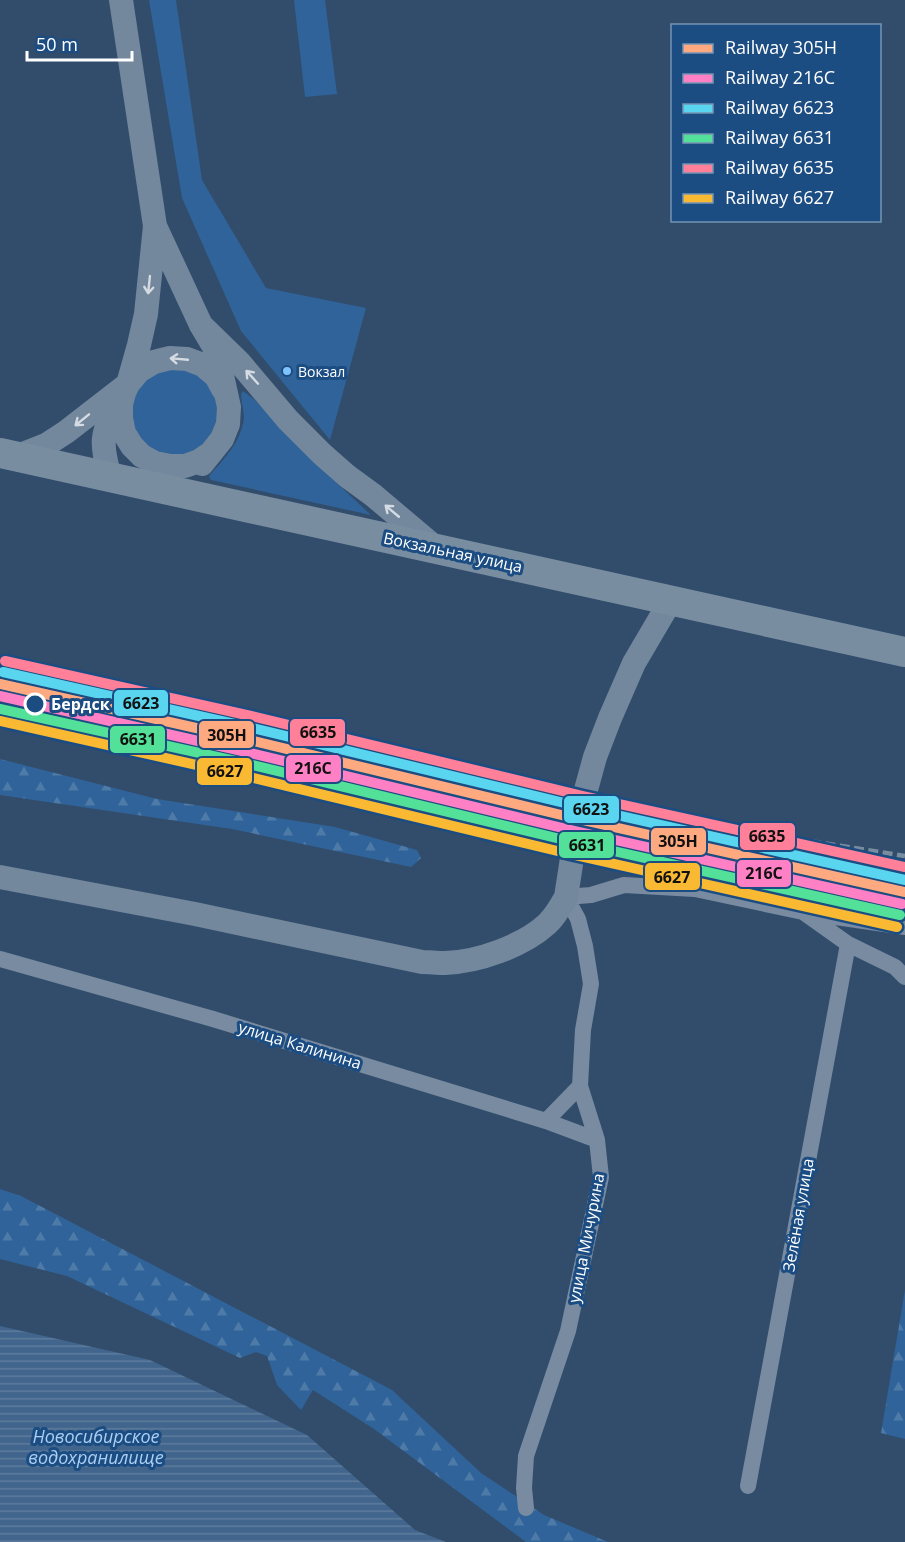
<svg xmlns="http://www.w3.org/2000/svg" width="905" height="1542" viewBox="0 0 905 1542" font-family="'Open Sans',sans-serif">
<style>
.green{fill:#2f6399}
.forest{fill:url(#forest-firs)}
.water{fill:url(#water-rules)}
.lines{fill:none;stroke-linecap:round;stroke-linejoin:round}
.street{stroke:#788ba1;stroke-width:16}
.secondary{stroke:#73879d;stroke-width:24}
.highway{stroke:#798da1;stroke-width:30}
.rail{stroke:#798da1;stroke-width:4.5;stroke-dasharray:10 4.5;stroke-linecap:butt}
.rail-1-casing{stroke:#1b4c82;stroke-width:15}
.rail-2-casing{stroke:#1b4c82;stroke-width:15}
.rail-3-casing{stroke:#1b4c82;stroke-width:15}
.rail-4-casing{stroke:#1b4c82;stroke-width:15}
.rail-5-casing{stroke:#1b4c82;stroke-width:15}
.rail-6-casing{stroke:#1b4c82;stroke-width:15}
.rail-1{stroke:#ffa980;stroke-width:10}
.rail-2{stroke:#ff80c5;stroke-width:10}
.rail-3{stroke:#5ad5f0;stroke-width:10}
.rail-4{stroke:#53e098;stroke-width:10}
.rail-5{stroke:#ff8098;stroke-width:10}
.rail-6{stroke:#fab933;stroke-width:10}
.oneway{stroke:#d5dbe2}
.bus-dot{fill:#80c4ff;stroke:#1b4c82;stroke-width:2}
.stop-dot{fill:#1b4c82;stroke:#fff;stroke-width:3}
.labels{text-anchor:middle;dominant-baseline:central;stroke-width:6;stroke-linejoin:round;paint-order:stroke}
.bus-label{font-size:14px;fill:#fff;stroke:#1b4c82;text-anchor:start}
.street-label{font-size:16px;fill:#fff;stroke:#1b4c82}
.stop-label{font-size:16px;font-weight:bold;fill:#fff;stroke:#1b4c82;text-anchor:start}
.water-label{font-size:18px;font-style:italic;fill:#abcef2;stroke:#1b4c82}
.line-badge{stroke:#1b4c82;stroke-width:2}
.pale-badge-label{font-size:16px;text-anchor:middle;font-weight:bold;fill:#111}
</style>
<defs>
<pattern id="forest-firs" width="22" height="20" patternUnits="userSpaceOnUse" patternTransform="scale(1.5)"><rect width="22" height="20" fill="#2f6399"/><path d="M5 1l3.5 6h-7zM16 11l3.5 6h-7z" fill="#4e7aa8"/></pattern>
<pattern id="water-rules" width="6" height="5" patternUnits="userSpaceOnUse" patternTransform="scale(1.5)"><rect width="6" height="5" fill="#41658c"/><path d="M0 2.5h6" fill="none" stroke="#5e7c9d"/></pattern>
</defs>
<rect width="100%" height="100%" fill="#324d6b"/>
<path class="green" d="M149,0H176L202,180L266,288L366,308L330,440L241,331L182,198Z
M294,0H325L337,94L305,97Z
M130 411a44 44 0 1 1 88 0a44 44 0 1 1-88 0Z
M243,391L255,400L309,457L371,515L211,480L209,476C224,459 241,442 244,418C244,411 241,401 241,394Z"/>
<path class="forest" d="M0,759L157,799L335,827L417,850L421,858L411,867L232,829L0,795Z
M0,1189L21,1196L392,1390L481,1473L544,1515L608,1542H526L374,1429L313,1390L301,1410L277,1385L267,1356L256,1352L240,1358L67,1276L0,1259Z
M905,1290V1439L881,1433Z"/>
<path class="water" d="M0,1326L150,1360L307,1435L415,1530L446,1542H0Z"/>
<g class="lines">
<path class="street" d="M808,913L905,927
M0,959L213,1019L546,1121L597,1140
M546,1121L580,1086
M748,1486L848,944
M526,1508L524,1488L526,1456L568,1331L601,1177L597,1140L580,1086L583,1030L591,984L585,946L578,919L566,897L591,895L624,885L695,889L803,912L848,944L895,967L905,977"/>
<path class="secondary" d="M121,0L155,226L146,314L139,345L128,384L124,393L121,404V418L124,433L132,446L142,456L155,463L170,466H185L199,461L211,453
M155,226L201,325L214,347L220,366L229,407L228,424L222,439L202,464
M201,325L239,362L288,420L322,454L347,476L373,495L437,549
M18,456L46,445L66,432L128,384L139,371L154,362L170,358L187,359L203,365L216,376L223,389
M110,477C101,446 99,430 121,404
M0,877L195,914L422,962C429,962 437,963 445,963C478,962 523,946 547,924C555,917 561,906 566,897L578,819L595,757L610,718L634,663L671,600"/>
<path class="highway" d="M0,453L905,652"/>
<path class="rail" d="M540,792L582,801L733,829L905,856"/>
<g class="rail-1-casing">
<path id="rail-1" d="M0,684L245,739L578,819L905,892"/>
</g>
<g class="rail-2-casing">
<path id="rail-2" d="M0,696L242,751L575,831L902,904"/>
</g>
<g class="rail-3-casing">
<path id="rail-3" d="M3,672L248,727L581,807L905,880"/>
</g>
<g class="rail-4-casing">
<path id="rail-4" d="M0,709L240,762L573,842L900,915"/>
</g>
<g class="rail-5-casing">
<path id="rail-5" d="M5,661L251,716L583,796L905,867"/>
</g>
<g class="rail-6-casing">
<path id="rail-6" d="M0,721L237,774L570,854L897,927"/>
</g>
<use href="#rail-1" class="rail-1"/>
<use href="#rail-2" class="rail-2"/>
<use href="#rail-3" class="rail-3"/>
<use href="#rail-4" class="rail-4"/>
<use href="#rail-5" class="rail-5"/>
<use href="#rail-6" class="rail-6"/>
</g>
<defs><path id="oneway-shaft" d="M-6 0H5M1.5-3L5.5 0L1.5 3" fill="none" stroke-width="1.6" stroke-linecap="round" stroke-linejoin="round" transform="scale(1.5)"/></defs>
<g class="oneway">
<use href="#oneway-shaft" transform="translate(149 285) rotate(96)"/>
<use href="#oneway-shaft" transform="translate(179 359) rotate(-175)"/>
<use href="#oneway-shaft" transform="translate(252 377) rotate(-132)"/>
<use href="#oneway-shaft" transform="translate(82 420) rotate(141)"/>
<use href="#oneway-shaft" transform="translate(392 511) rotate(-140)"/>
</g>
<circle class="bus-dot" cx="287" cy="371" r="5"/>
<circle class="stop-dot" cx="35" cy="704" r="10"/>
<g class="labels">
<g class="bus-label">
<text x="298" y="371">Вокзал</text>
</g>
<g class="street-label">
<text transform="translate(453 552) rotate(12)">Вокзальная улица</text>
<text transform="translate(300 1045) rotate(17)">улица Калинина</text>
<text transform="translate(798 1215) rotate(-80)">Зелёная улица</text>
<text transform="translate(586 1238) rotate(-79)">улица Мичурина</text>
</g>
<g class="stop-label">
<text x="51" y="704">Бердск</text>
</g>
<g class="water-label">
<text x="96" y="1436">Новосибирское<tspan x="96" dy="21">водохранилище</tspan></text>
</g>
</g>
<g class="line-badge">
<rect x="113" y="689" width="56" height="28" rx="6" fill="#5ad5f0"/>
<rect x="289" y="718" width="57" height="29" rx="6" fill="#ff8098"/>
<rect x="198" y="720" width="57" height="29" rx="6" fill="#ffa980"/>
<rect x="109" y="725" width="57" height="29" rx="6" fill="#53e098"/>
<rect x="285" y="754" width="57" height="29" rx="6" fill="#ff80c5"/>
<rect x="196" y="757" width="57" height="29" rx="6" fill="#fab933"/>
<rect x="563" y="795" width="57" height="29" rx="6" fill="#5ad5f0"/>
<rect x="739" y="822" width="57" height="29" rx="6" fill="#ff8098"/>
<rect x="650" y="827" width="57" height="29" rx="6" fill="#ffa980"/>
<rect x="558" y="831" width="57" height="28" rx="6" fill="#53e098"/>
<rect x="736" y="859" width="56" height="29" rx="6" fill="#ff80c5"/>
<rect x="644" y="862" width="57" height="29" rx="6" fill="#fab933"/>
</g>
<g class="pale-badge-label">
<text x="141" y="709">6623</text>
<text x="318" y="738">6635</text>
<text x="227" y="741">305Н</text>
<text x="138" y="745">6631</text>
<text x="313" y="774">216С</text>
<text x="225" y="777">6627</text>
<text x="591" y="815">6623</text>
<text x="767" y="842">6635</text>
<text x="678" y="847">305Н</text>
<text x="587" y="851">6631</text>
<text x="764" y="879">216С</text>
<text x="672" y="883">6627</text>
</g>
<rect x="671" y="24" width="210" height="198" fill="#1b4c82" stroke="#7694b4" stroke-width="1.5"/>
<rect x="683" y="44" width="30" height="9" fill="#ffa980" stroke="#7694b4" stroke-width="1.5"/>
<text x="725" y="54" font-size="18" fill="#ffffff">Railway 305Н</text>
<rect x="683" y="74" width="30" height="9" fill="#ff80c5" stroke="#7694b4" stroke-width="1.5"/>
<text x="725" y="84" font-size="18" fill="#ffffff">Railway 216С</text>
<rect x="683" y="104" width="30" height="9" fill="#5ad5f0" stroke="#7694b4" stroke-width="1.5"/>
<text x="725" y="114" font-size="18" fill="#ffffff">Railway 6623</text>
<rect x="683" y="134" width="30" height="9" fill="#53e098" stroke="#7694b4" stroke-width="1.5"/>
<text x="725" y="144" font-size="18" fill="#ffffff">Railway 6631</text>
<rect x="683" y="164" width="30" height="9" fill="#ff8098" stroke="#7694b4" stroke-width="1.5"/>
<text x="725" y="174" font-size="18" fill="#ffffff">Railway 6635</text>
<rect x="683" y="194" width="30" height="9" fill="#fab933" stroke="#7694b4" stroke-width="1.5"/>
<text x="725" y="204" font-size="18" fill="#ffffff">Railway 6627</text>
<path d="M27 51v9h105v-9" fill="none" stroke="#ffffff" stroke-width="3"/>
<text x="36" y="51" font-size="18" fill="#ffffff" stroke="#1b4c82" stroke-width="4.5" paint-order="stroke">50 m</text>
</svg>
